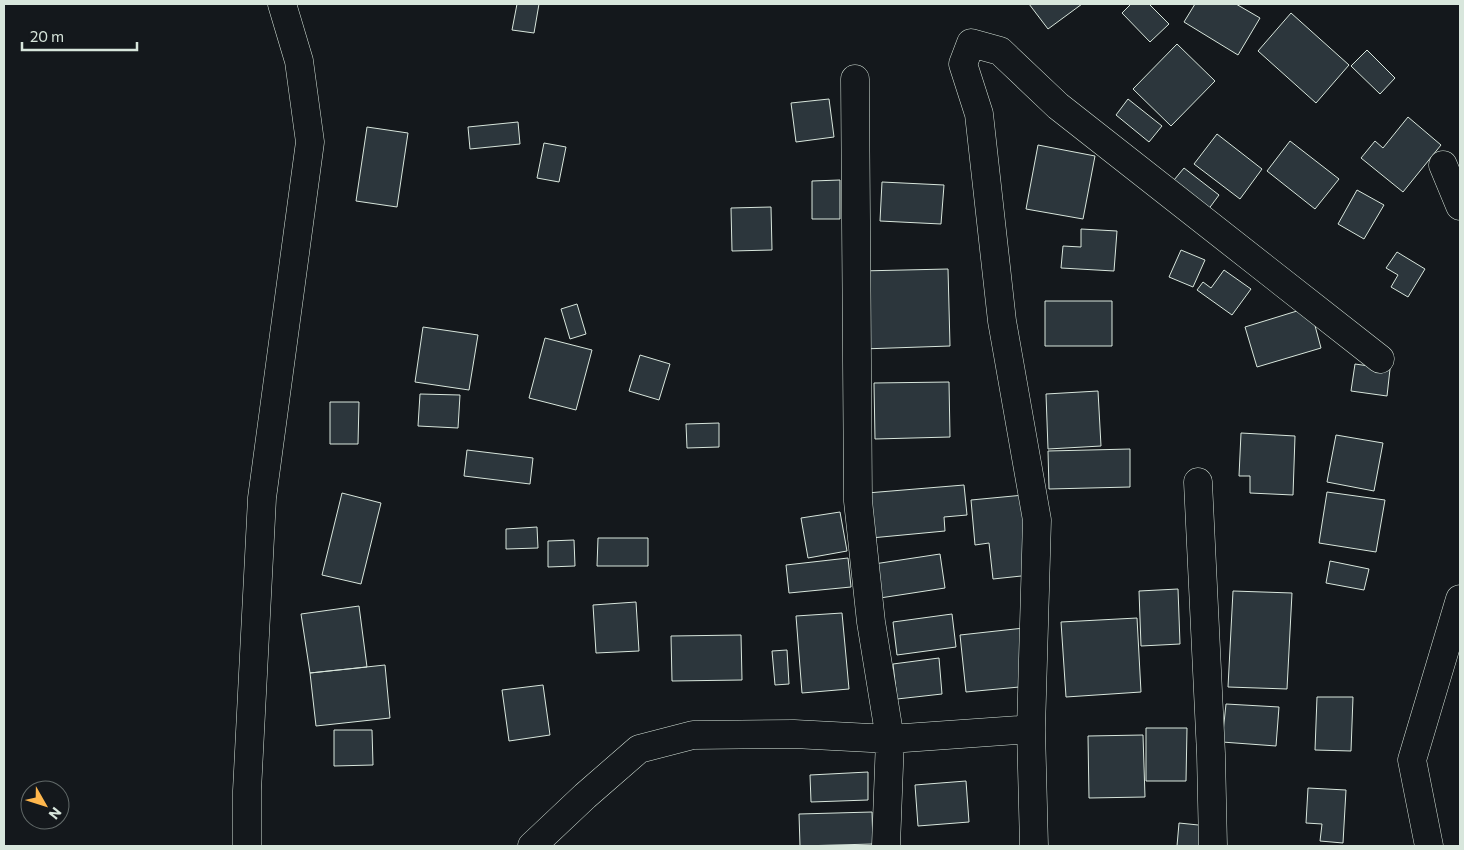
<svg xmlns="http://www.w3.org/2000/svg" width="1464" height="850" viewBox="0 0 1464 850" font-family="Commissioner,sans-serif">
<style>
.building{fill:#2c363c;stroke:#d8e6dc}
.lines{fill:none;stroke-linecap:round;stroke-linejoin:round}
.minor-casing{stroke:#d8e6dc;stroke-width:29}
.minor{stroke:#14181c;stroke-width:28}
</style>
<rect width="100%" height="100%" fill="#14181c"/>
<path class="building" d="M517,4H539L534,33L512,30Z
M1029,4H1082L1048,29Z
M1131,4H1149L1169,24L1150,42L1122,13Z
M1195,4H1236L1260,18L1238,55L1184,22Z
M1291,13L1349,65L1316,103L1258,51Z
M1177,44L1215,81L1171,126L1133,89Z
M1367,50L1395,78L1380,94L1351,66Z
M829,99L834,137L796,142L791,103Z
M1128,99L1162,126L1149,142L1116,115Z
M1408,117L1441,145L1403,192L1361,158L1375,141L1383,148Z
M518,122L520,144L470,149L468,127Z
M367,127L408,133L397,207L356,201Z
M1217,134L1262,169L1240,199L1194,164Z
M1290,141L1339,179L1315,209L1267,171Z
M544,143L566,147L559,182L537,178Z
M1038,145L1095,156L1083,219L1026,209Z
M1184,168L1219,195L1205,214L1169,186Z
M840,180V219H812V181Z
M882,182L944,185L941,224L880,221Z
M1357,190L1384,205L1364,239L1338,224Z
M771,207L772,250L732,251L731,208Z
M1081,229L1117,231L1114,271L1061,268L1063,246L1081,247Z
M1181,250L1205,260L1193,287L1169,277Z
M1397,252L1425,269L1408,297L1391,287L1398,275L1386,268Z
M948,269L950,346L862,349L860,271Z
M1224,270L1251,289L1232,315L1197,290L1203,282L1211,288Z
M1045,301H1112V346H1045Z
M577,304L586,334L570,339L561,309Z
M1310,307L1321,348L1257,367L1245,327Z
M423,327L478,335L469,390L415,382Z
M545,338L592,350L576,410L529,398Z
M640,355L670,364L659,400L629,391Z
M1355,364L1390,369L1387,396L1351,391Z
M949,382L950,437L875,439L874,383Z
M1098,391L1101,446L1048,449L1046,394Z
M420,394L460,395L458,428L418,426Z
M330,402H359L358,444H330Z
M719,423V447L687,448L686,424Z
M1241,433L1295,436L1293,495L1250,493V476H1239Z
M1336,435L1383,443L1374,491L1327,482Z
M1130,449V487L1049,489L1048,451Z
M467,450L533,458L530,484L464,476Z
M964,485L967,515L944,517L945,531L871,538L867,493Z
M1327,492L1385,500L1376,552L1319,543Z
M342,493L381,503L361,584L322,575Z
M1024,495L1031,575L993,579L989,543L975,545L971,500Z
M840,512L847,551L808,558L801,518Z
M537,527L538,548L506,549V529Z
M598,538H648V566H597Z
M574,540L575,566L548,567V541Z
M940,554L945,588L880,598L874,564Z
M848,558L851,587L789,593L786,565Z
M1330,561L1369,569L1364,590L1326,583Z
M1178,589L1180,644L1141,646L1139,591Z
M1233,591L1292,593L1287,689L1228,687Z
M636,602L639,651L596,653L593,605Z
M359,606L367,667L310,673L301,614Z
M842,613L849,689L802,693L796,616Z
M952,614L956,647L897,655L893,622Z
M1137,618L1141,692L1066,697L1061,622Z
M1024,628L1030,686L966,692L960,635Z
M741,635L742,680L672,681L671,636Z
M787,650L789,684L775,685L772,651Z
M939,658L942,694L897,699L893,664Z
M385,665L390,718L316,726L310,673Z
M543,685L550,735L509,741L502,690Z
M1317,697H1353L1351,751L1315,750Z
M1226,704L1279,707L1276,746L1222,742Z
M1146,728H1187L1186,781H1146Z
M334,730H372L373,765L334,766Z
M1143,735L1145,797L1089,798L1088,736Z
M868,772V800L811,802L810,775Z
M966,781L969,822L918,826L915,785Z
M1308,788L1346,790L1343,843L1320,841L1322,824L1306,823Z
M872,812L873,844L800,846L799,814Z
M1179,823L1208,826L1206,846H1177Z"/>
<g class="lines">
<g class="minor-casing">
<path id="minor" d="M855,79L858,501L871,622L890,739L886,846
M1443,165L1460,206
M1198,482L1211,754L1213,846
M247,846V791L262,498L310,142L299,61L282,4
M532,846L585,796L639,749L693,735L794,734L890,739L1031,729
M1034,846L1031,729L1037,520L1002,321L979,114L963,64L971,43L1000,51L1058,106L1380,359
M1429,846L1412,760L1460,599"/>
</g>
<use href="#minor" class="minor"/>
</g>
<rect width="1464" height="850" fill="none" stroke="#d8e6dc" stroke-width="10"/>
<g transform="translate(45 805) rotate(129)"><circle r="24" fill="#14181c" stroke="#626a69"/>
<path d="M0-4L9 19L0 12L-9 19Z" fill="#ffb74d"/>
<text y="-8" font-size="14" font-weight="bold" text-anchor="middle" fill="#d8e6dc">N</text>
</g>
<path d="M22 42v8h115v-8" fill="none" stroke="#d8e6dc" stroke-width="2.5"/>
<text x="30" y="42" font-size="15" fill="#d8e6dc" stroke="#14181c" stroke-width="4" paint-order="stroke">20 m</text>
</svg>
